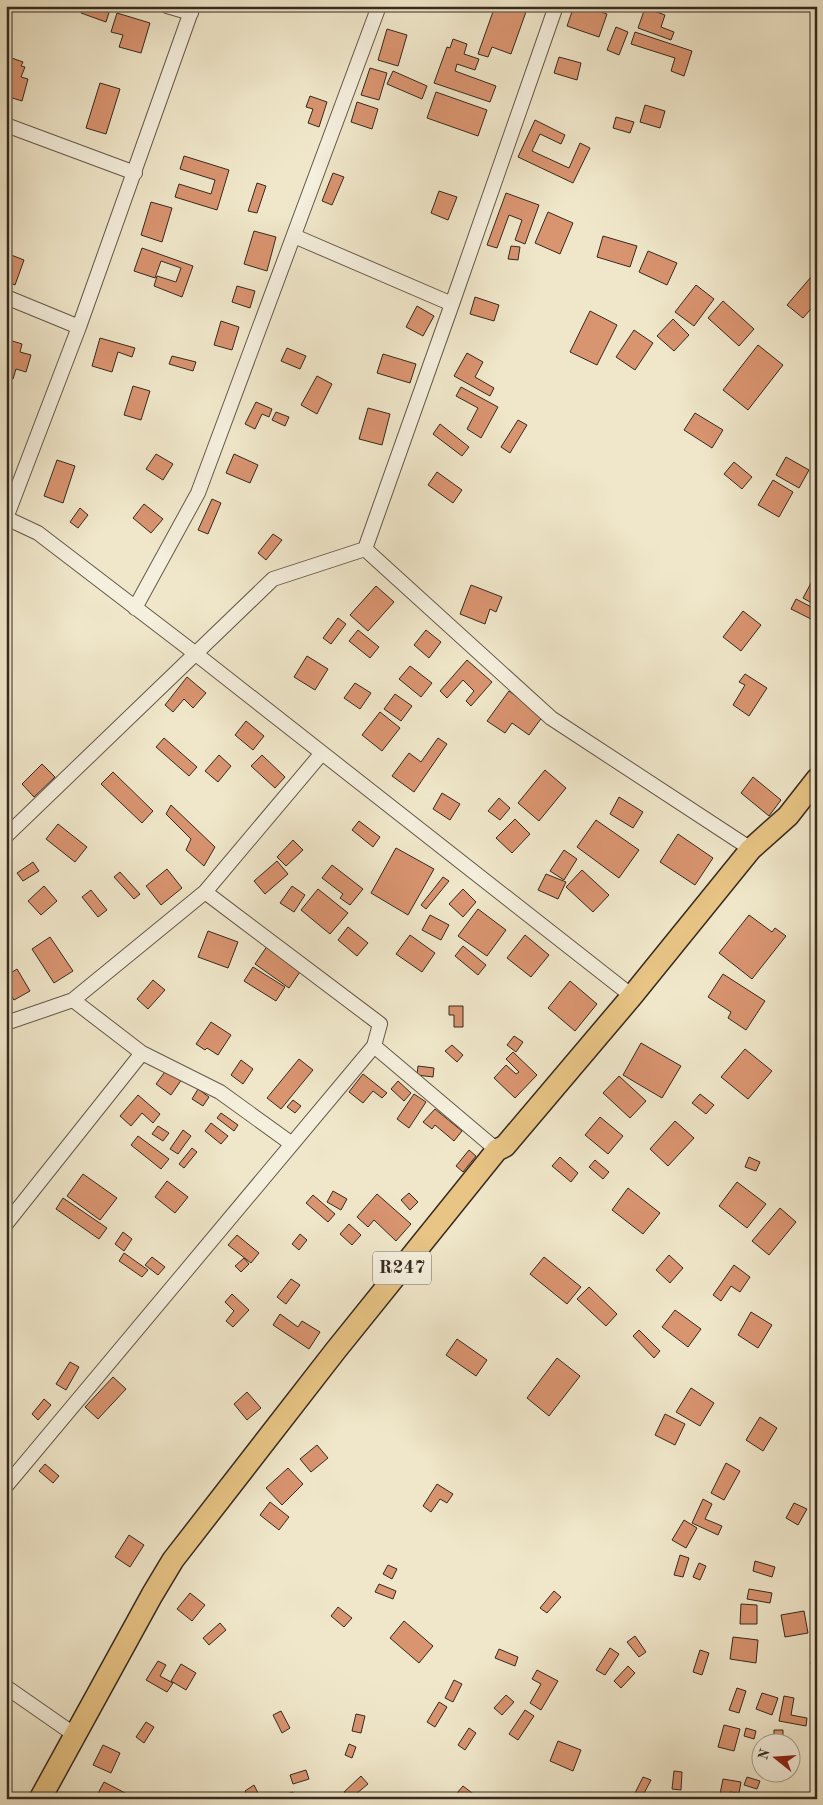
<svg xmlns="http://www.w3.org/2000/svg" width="823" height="1805" viewBox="0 0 823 1805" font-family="'Old Standard TT',serif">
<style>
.building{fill:#d99470;stroke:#352a1f}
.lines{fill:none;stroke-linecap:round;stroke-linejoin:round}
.minor-casing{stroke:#64594a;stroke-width:16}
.primary-casing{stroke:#352a1f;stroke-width:24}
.minor{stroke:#f5efdd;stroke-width:14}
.primary{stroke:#e8c485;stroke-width:21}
.labels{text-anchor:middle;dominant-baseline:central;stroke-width:4.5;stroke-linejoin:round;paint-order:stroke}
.shield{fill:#f5efdd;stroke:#6f6558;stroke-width:1}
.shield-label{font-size:19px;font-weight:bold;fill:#352a1f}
</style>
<rect width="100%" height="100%" fill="#f0e7ca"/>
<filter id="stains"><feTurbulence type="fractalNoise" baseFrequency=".004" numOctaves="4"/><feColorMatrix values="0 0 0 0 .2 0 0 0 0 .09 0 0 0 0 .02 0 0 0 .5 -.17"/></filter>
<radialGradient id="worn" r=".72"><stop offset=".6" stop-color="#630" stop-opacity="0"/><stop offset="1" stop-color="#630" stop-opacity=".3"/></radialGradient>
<path class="building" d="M83,6H111L106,22L81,13Z
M495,6H518L527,9L511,54L492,47L488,57L478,54Z
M574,6H585L607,14L599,37L567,26Z
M645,8L665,15L661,27L674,32L671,40L638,28Z
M117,13L150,23L141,53L119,47L123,35L111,32Z
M616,27L628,32L619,55L607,50Z
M387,29L407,35L398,66L378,60Z
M635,32L692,51L684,76L671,71L675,58L631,44Z
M453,39L467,44L464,54L479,59L475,70L457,64L455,71L496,86L490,102L434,83L447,47L450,48Z
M6,56L23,62L21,66L25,67L21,77L28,79L22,101L6,96Z
M559,57L581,63L577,80L554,73Z
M370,68L387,73L379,100L361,95Z
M393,71L427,86L422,99L387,84Z
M100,83L120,89L106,134L86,128Z
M436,92L487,110L478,136L427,118Z
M310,96L327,102L319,127L308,123L313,109L306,107Z
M357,102L378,109L372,129L351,122Z
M645,105L665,111L660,128L640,122Z
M616,117L634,122L630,133L613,128Z
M535,120L565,135L561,144L540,134L532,151L569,168L580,143L590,148L573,183L518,157Z
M184,156L229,170L217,210L175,197L179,184L211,194L215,180L180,169Z
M333,173L344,177L332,205L322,201Z
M257,183L266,186L257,213L248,211Z
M439,191L457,197L448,220L431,213Z
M506,193L539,205L525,244L515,240L522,220L509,215L497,248L487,245Z
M151,202L172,208L162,242L141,235Z
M548,212L573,223L560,254L535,243Z
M254,231L276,237L267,271L244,264Z
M603,236L637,246L630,267L597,257Z
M511,246L520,247L518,260L508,259Z
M142,248L193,266L182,297L154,286L157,276L176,282L181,268L161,261L155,278L134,271Z
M648,251L677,263L667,285L639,272Z
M6,253L24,260L15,285L6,281Z
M817,270V302L803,318L787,305Z
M696,285L714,299L694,326L675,312Z
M237,286L255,291L250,308L232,302Z
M475,297L499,305L494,321L470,314Z
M723,301L754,329L739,346L708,318Z
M417,306L434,316L423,336L406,327Z
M590,311L617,325L597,365L570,352Z
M673,319L689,335L674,351L657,336Z
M221,321L239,327L232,350L214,345Z
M634,330L653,343L635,370L616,357Z
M100,338L135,348L132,357L118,352L112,372L92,366Z
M6,339L22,344L20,352L31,355L26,372L16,369L13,379L6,377Z
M758,345L783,365L748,410L723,390Z
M287,348L306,356L300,369L281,361Z
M467,353L483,362L475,377L494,388L490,396L454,376Z
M383,354L416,364L410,383L377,373Z
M172,356L196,362L193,371L169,364Z
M317,376L332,384L317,414L301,405Z
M133,386L150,391L141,420L124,415Z
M461,387L498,407L481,438L467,429L478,408L456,396Z
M256,402L272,409L269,417L262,414L255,429L245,424Z
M368,408L390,414L382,445L359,439Z
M276,412L289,417L285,426L272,420Z
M695,413L723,430L712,448L684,430Z
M518,420L527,425L510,453L501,447Z
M440,424L469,447L462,456L433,434Z
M156,454L173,464L163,480L146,469Z
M234,454L258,465L250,483L226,473Z
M786,457L809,470L799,488L776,475Z
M57,460L75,466L63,503L44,496Z
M734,462L752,477L742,489L724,474Z
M437,472L462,490L453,503L428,485Z
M773,480L793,492L779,517L758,505Z
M212,499L221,503L208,534L198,530Z
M144,504L163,519L151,533L133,518Z
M80,508L88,515L78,528L70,522Z
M273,534L282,540L266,560L258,553Z
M817,572V606L803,598Z
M471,585L502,597L496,612L490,609L485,624L460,614Z
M376,586L394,602L368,631L350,615Z
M796,599L817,610V617L815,621L791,609Z
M743,611L761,625L741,651L723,637Z
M338,618L346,624L331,644L323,638Z
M358,630L379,647L370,658L349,641Z
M426,630L441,642L429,658L414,645Z
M307,656L328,669L315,690L294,677Z
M467,660L492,682L471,706L466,701L474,691L463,680L447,698L440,691Z
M410,666L432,683L421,697L399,679Z
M745,674L767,688L749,716L733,705L745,685L739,682Z
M187,677L206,693L193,708L184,699L173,712L165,705Z
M355,683L371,693L360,709L344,698Z
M509,691L543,716L529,735L512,723L505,733L487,721Z
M395,694L412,706L401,721L384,709Z
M380,712L400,728L382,751L362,735Z
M246,721L264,736L253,750L235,735Z
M164,738L197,767L189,776L156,747Z
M438,738L447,744L414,792L392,776L409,753L421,762Z
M219,755L231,766L218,782L205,771Z
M262,755L285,777L275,788L251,766Z
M42,764L55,777L34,797L22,784Z
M545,770L566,788L539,821L518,803Z
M113,772L153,811L142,823L101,784Z
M753,777L781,800L769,816L741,793Z
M442,793L460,804L450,820L433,809Z
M619,797L643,812L633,828L610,814Z
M499,798L510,808L500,820L488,811Z
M171,805L215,847L204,866L186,850L191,839L166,814Z
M515,819L530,834L512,853L496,838Z
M596,820L639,850L619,878L577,847Z
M359,821L380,837L373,847L352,830Z
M58,824L87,847L75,862L46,839Z
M678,834L713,858L695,885L660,862Z
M293,840L303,850L286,866L277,857Z
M396,848L434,869L408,915L371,893Z
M564,850L577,859L564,880L550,871Z
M277,861L288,874L265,894L254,881Z
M33,862L39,871L23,881L17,873Z
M332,865L363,889L350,905L340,898L343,894L322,878Z
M167,869L182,888L161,905L146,886Z
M582,870L609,895L593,912L566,887Z
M120,872L140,894L134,899L114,877Z
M546,874L566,882L558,899L538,890Z
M443,877L449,881L426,909L421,905Z
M44,886L57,901L41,915L28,901Z
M292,886L305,895L294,912L280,903Z
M318,889L348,913L330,934L301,910Z
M463,889L476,902L463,917L449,904Z
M91,890L107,910L98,917L82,897Z
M478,909L506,930L487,956L458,936Z
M430,915L449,925L441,940L422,930Z
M749,915L772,932L775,928L786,936L752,979L719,953Z
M348,927L368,943L357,956L338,940Z
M208,931L238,942L228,968L198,957Z
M410,935L435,953L422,972L396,954Z
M525,935L549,955L531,977L507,958Z
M50,937L73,971L54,983L32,949Z
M268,945L302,969L289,988L255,964Z
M463,946L486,965L478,975L455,956Z
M253,967L285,987L276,1001L244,981Z
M17,969L30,991L14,1000L6,987V976Z
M723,974L765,1001L746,1030L728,1018L731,1012L708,997Z
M153,980L165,990L148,1009L137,999Z
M570,981L597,1004L575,1031L548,1008Z
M449,1006H463V1027H454V1015H449Z
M211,1022L231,1035L218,1055L207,1048L205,1050L196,1044Z
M514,1036L523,1042L516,1052L507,1045Z
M641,1043L681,1066L662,1098L623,1075Z
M452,1045L463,1055L457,1062L445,1051Z
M745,1049L772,1071L748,1099L721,1077Z
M513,1052L537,1075L515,1098L494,1078L506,1065L516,1074L519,1072L506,1059Z
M299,1059L313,1070L281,1109L267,1098Z
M241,1060L253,1069L243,1084L231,1075Z
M418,1066L434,1068L433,1077L417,1075Z
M167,1069L182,1079L171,1095L156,1084Z
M363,1074L387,1093L382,1098L373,1091L363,1103L349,1092Z
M619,1076L646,1101L630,1118L603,1093Z
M398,1081L411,1093L404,1101L391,1089Z
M198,1089L209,1097L203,1106L192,1099Z
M414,1094L426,1102L409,1128L397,1119Z
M700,1094L714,1105L706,1114L692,1103Z
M138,1095L160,1114L153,1123L142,1113L131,1126L120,1116Z
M293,1100L301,1106L295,1113L287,1107Z
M435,1109L462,1131L454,1141L435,1125L432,1129L423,1122Z
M221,1113L238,1125L234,1131L217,1118Z
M600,1117L623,1136L608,1154L585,1135Z
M675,1121L694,1138L668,1166L650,1149Z
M211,1123L228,1136L221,1144L205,1131Z
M158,1126L169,1133L163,1141L152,1134Z
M183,1130L191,1136L178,1154L170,1149Z
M138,1136L169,1159L161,1169L131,1145Z
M192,1148L197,1152L184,1168L179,1164Z
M469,1150L476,1156L463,1172L456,1166Z
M560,1157L578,1173L571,1182L552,1166Z
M749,1157L760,1162L756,1171L745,1167Z
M595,1160L609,1172L603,1179L589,1167Z
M83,1174L117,1198L100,1220L67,1196Z
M167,1181L188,1197L175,1213L155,1197Z
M737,1182L766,1204L747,1228L719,1206Z
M628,1188L660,1213L643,1234L612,1210Z
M333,1191L347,1199L341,1210L327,1202Z
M409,1193L418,1202L410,1210L401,1200Z
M377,1194L411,1224L396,1241L374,1220L368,1227L357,1217Z
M313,1195L335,1214L328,1222L306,1203Z
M63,1198L107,1228L99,1239L56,1209Z
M780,1208L796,1222L769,1255L752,1241Z
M349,1224L361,1235L352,1245L340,1234Z
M123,1232L132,1239L124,1251L115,1244Z
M300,1234L307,1240L299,1250L292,1244Z
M237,1235L259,1253L251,1263L228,1245Z
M124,1253L148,1270L142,1277L119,1261Z
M669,1255L683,1268L670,1283L656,1270Z
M152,1257L165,1267L158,1275L145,1265Z
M544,1257L581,1287L567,1304L530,1274Z
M244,1258L249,1264L241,1272L235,1266Z
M734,1265L750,1277L740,1292L731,1286L721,1301L713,1295Z
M291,1279L300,1285L286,1304L277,1297Z
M589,1287L617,1314L606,1326L577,1299Z
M232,1294L249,1310L233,1327L226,1321L234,1311L225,1302Z
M675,1310L701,1329L688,1347L662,1327Z
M751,1312L772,1325L758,1348L738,1335Z
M280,1314L298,1327L302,1321L320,1332L309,1349L273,1325Z
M639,1330L660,1351L654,1358L633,1336Z
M457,1339L487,1360L476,1376L446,1355Z
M557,1358L580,1376L549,1416L527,1398Z
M70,1362L79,1367L66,1390L56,1384Z
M113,1377L126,1389L98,1419L85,1407Z
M691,1388L714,1403L700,1426L676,1412Z
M247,1392L261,1408L247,1420L234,1404Z
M44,1399L51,1405L38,1420L32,1414Z
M665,1414L685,1424L675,1445L655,1435Z
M760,1417L777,1428L763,1451L746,1440Z
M317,1445L328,1458L311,1472L300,1459Z
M726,1463L740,1471L724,1500L711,1493Z
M45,1464L59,1476L53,1483L39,1471Z
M288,1468L303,1484L282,1505L266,1488Z
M437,1484L453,1494L447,1503L440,1499L431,1512L423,1506Z
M703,1499L712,1504L705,1519L722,1526L718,1535L692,1523Z
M270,1502L289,1517L279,1530L260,1515Z
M794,1503L807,1509L798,1525L786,1518Z
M684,1520L697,1528L686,1548L672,1540Z
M129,1535L144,1545L130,1567L115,1557Z
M680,1555L689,1558L683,1577L674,1575Z
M755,1561L775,1567L772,1577L753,1571Z
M699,1563L706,1566L700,1580L693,1577Z
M388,1565L397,1569L392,1579L383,1574Z
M379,1584L396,1591L393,1599L375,1592Z
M749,1589L772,1593L770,1603L747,1599Z
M554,1591L561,1597L547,1613L540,1608Z
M190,1593L205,1605L192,1621L177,1609Z
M741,1604L757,1605V1624H740Z
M338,1607L352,1618L344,1627L331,1616Z
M804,1611L808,1633L785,1637L781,1615Z
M404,1621L433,1646L419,1663L390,1638Z
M220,1623L226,1630L209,1645L203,1638Z
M815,1634L817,1635V1665L811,1664Z
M635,1636L646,1652L639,1657L627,1642Z
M733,1637L758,1640L756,1663L730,1659Z
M610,1648L619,1654L605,1675L596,1670Z
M499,1649L518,1657L515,1666L495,1658Z
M700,1650L709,1653L702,1675L693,1672Z
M158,1661L166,1665L160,1676L173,1683L167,1692L146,1680Z
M181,1664L196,1673L186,1690L171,1681Z
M628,1666L635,1673L621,1688L614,1681Z
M537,1670L558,1681L541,1710L530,1703L541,1684L532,1679Z
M454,1680L462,1684L453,1702L445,1698Z
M737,1688L746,1691L739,1713L729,1710Z
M762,1693L778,1698L772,1715L756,1709Z
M506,1695L514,1702L502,1715L494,1708Z
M784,1696L794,1698L791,1715L807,1718L806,1726L779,1721Z
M439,1702L447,1707L435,1727L427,1722Z
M525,1710L534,1716L518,1740L509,1734Z
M281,1711L290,1728L282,1733L273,1715Z
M356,1714L365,1716L361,1733L352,1731Z
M146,1722L154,1727L144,1743L136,1737Z
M724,1725L740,1729L734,1751L718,1747Z
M469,1728L476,1733L465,1750L458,1745Z
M746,1728L756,1731L754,1739L744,1736Z
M774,1730H783V1742H774Z
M558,1741L581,1750L573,1771L550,1761Z
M349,1744L356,1747L352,1758L345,1755Z
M103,1745L120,1753L111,1773L93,1765Z
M306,1770L309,1779L293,1784L290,1775Z
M674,1771L682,1772L681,1790L672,1789Z
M361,1776L368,1784L350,1799L344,1792Z
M643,1777L651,1780L642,1797L635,1793Z
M747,1777L760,1781L757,1789L744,1785Z
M723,1779L741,1782L739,1793L730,1792L729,1799H719Z
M104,1782L131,1796L129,1799H116L108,1795L106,1799H95Z
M254,1785L261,1799H249L245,1791Z
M463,1786L480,1799H464L457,1793Z
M293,1792L295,1799H275L274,1798Z"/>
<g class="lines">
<g class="minor-casing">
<path id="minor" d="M167,6L191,13
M6,125L135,173
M294,236L452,304
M6,297L79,327
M6,518L38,533L196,654L632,996
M6,518L79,327L193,6
M365,549L551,718L751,849
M135,608L198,493L379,6
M6,836L273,579L365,549L452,304L556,6
M205,892L380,1024L374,1046
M6,1023L73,1000L205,892L322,753
M142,1053L220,1092L292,1144
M6,1224L142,1053L73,1000
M6,1486L374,1046L497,1150
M6,1687L75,1735"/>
</g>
<g class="primary-casing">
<path id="primary" d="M40,1799L152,1595L173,1560L336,1350L497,1150L505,1146L632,996L751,849L788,816L817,779"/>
</g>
<use href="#minor" class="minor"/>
<use href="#primary" class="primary"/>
</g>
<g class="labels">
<rect class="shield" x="373" y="1251.5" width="58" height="33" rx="4"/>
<g class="shield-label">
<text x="402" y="1268">R247</text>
</g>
</g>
<rect width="823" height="1805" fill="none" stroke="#f0e7ca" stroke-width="25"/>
<rect x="8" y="8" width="808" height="1790" fill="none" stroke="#352a1f" stroke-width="2.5"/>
<rect x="12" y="12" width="798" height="1780" fill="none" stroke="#352a1f"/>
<g transform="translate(776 1758) rotate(287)"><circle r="24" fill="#f5efdd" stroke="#a8a091"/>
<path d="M0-4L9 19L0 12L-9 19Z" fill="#8f2418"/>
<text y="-8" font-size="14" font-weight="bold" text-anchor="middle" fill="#352a1f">N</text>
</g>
<rect width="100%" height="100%" filter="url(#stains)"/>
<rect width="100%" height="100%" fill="url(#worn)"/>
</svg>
